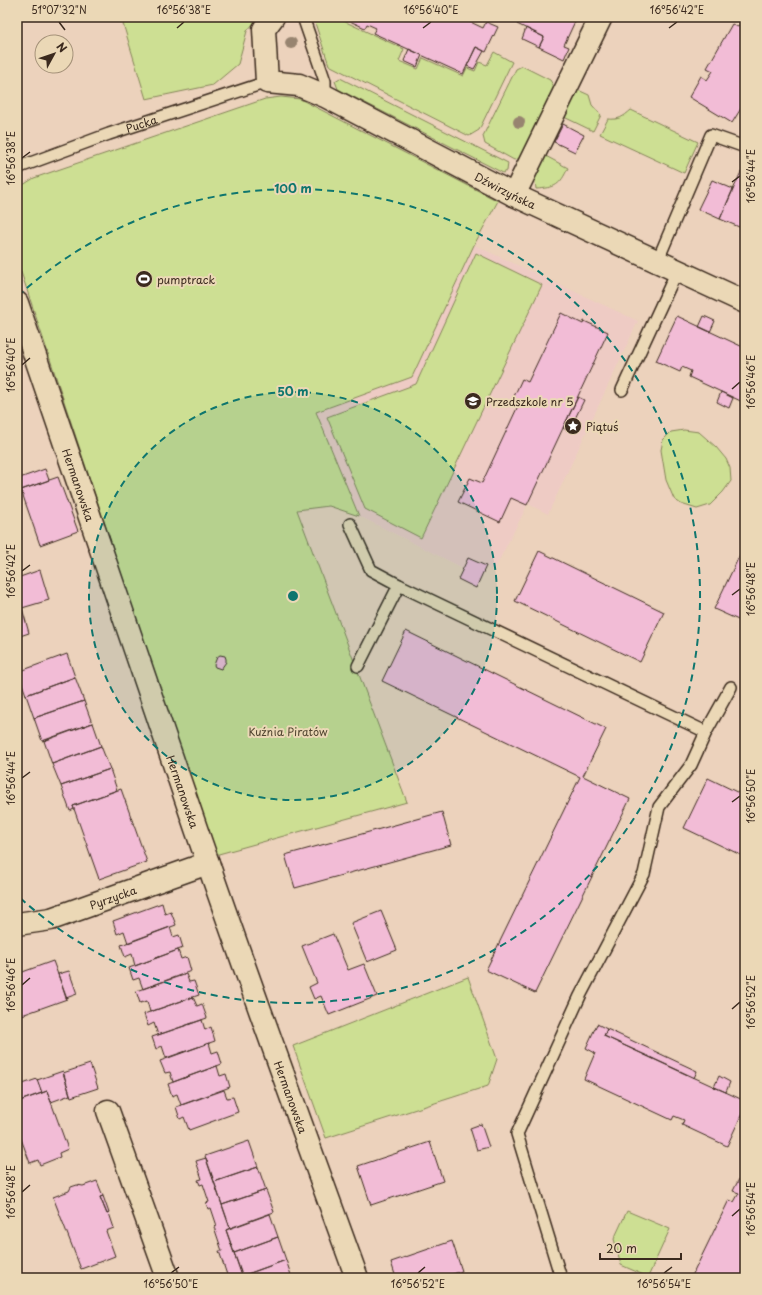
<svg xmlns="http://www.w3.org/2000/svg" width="762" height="1295" viewBox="0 0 762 1295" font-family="'Playpen Sans',sans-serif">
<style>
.built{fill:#eecbc4}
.green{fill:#cddf93;stroke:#848458}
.building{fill:#f2bcd6;stroke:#3b2a1e}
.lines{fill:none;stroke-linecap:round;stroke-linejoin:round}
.service-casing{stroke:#3b2a1e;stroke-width:14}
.minor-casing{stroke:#3b2a1e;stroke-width:25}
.service{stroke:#ebd8b6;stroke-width:11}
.minor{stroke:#ebd8b6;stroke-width:22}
.tree{fill:#97846f}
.ticks{fill:none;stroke:#3b2a1e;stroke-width:1.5}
.ring{fill:none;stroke:#0f766e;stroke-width:2;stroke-dasharray:7 5}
.labels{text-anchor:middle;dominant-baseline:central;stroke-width:4;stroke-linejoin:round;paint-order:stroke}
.street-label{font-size:11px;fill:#3b2a1e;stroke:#ebd8b6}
.poi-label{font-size:11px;fill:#3b2a1e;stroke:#ebd8b6;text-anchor:start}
.park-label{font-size:11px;fill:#514530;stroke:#ebd8b6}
.centre{fill:#0f766e;stroke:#ebd8b6;stroke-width:2}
.ring-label{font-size:12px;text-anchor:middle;font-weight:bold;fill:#0f766e;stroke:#ebd8b6;stroke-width:4;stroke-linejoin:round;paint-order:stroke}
.neatline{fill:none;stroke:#3b2a1e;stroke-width:1.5}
.ticks-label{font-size:10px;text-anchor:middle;fill:#3b2a1e}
</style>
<rect width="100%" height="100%" fill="#ecd2bc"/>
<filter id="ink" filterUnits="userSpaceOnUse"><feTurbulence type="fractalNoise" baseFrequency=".025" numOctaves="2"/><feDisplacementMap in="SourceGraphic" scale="8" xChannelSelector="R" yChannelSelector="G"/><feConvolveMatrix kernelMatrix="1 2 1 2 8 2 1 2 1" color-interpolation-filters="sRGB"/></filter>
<g filter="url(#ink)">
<path class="built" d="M474,245L638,321L548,514L528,504L494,570L468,558L463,568L359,516L316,412L412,377Z"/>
<path class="green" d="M121,17H259L247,31L238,64L213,85L146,99Z
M313,17H335L404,49L399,61L418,69L423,58L463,76L467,68L475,71L479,62L487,65L494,52L512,62L479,130L469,136L329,65Z
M522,66L550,80L556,90L524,157L514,160L485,144L483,136L516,69Z
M340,78L508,163L507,171L503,173L338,89L335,81Z
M578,90L589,95L592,105L601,115L593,131L564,117Z
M281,97L300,99L498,201L474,245L412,377L316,412L359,516L329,506L297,510L407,802L215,855L17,260V191L23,185L34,178L265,99Z
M631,110L698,142L684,173L600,134L608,119C619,120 623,117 631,110Z
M542,154L568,168C560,185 556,188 536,189L534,171Z
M476,253L542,285L421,538L365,509L327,417L416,384Z
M684,430L699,432L716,447L726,459L730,468L731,481L723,492L710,505L697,509L681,504L674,499L666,480L661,450L663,440L671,432Z
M468,977L497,1059L488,1086L326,1138L293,1046Z
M627,1211L670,1229L648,1277L621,1265L614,1239Z"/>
<path class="building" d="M341,17H460L483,28L486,22L498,27L486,52L476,47L463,74L373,33L376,28L367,24L365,28Z
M520,17H577L564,45L569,47L564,59L539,47L544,37L517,24Z
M738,17H745V102L732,123L689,97L701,76L707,80L713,71L707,68L732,24L738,27L743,20Z
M526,28L544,37L539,47L522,39Z
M476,47L484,51L474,69L467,66Z
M409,49L422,55L417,67L404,61Z
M563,124L584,135L575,152L554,142Z
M741,172L745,173V226L744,229L720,219Z
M712,180L733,189L720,219L698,209Z
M561,313L583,324L584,321L608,332L527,505L511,498L500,522L458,502L470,478L482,483L518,406L511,403L522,379L528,382Z
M677,316L745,348V403L689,377L691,371L682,367L680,372L656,361Z
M704,316L715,321L710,332L699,327Z
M721,392L733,398L729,408L717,402Z
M578,397L584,400L569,431L563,428Z
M45,469L49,480L21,490V492L17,493V479Z
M58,477L78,531L40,545L21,490Z
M745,544V623L714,609Z
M539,551L664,612L640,662L515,601Z
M468,558L486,566L476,588L458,579Z
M40,570L49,600L22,608L29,633L17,637V578Z
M406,631L606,729L583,776L630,799L535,993L486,970L580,777L382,681Z
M67,654L75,677L26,695L18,672Z
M220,655L225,656L226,659V662L221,669L215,667L214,665L217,657Z
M75,677L84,701L34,718L26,695Z
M84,701L92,723L42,741L34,718Z
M93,723L101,746L52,764L44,741Z
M101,746L110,769L61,786L52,764Z
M110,769L117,790L73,806L74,809L70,811L61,786Z
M708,778L745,796V857L684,828Z
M121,789L147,862L99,879L73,806Z
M442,812L451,845L295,888L285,855Z
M162,903L165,914L171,912L176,925L128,943L124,931L117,934L113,921Z
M381,911L397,950L367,962L351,923Z
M170,927L173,937L179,935L183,948L135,966L132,954L125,957L121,945Z
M333,934L348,970L364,964L377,996L329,1015L321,996L314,999L309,987L317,983L302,946Z
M178,950L181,959L187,957L191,971L143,989L139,978L133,980L129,968Z
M53,961L67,999L22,1015L17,1001V974Z
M69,971L77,994L66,998L58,974Z
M186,974L189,982L194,981L199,995L150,1012L147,1001L140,1003L136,991Z
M193,997L197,1006L202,1004L207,1018L158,1035L154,1023L148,1026L144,1014Z
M202,1020L205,1030L211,1027L215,1041L166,1058L162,1046L156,1049L152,1037Z
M597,1024L607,1029L604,1036L745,1101V1107L727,1146L682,1125L684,1120L674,1116L672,1120L584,1079L595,1053L586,1048Z
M607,1029L697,1071L694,1078L604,1036Z
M209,1043L212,1053L218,1051L222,1064L173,1082L170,1072L165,1073L160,1061Z
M90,1064L98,1088L71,1097L63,1073Z
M217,1066L220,1076L226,1074L230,1087L181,1105L177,1094L172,1096L168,1084Z
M63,1071L70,1095L51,1102L47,1091L42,1093L37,1080Z
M719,1076L730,1082L726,1092L714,1087Z
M37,1079L42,1093L17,1102V1086Z
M224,1090L227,1098L233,1097L238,1112L189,1130L184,1117L180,1119L176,1107Z
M47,1091L68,1149L59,1153L60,1157L40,1165L38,1160L30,1163L17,1128V1102Z
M481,1124L489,1147L477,1150L470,1128Z
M249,1141L258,1167L214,1182L205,1156Z
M430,1142L443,1181L371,1205L358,1166Z
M206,1158L230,1228L226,1230L243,1278H228L219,1251H222L214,1227L217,1226L211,1208L208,1209L206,1203L209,1202L203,1184L200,1185L198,1180L202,1179L196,1161Z
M258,1167L266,1190L222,1205L214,1182Z
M744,1169L745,1278H691L729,1200L734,1202L739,1193L733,1191Z
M97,1181L103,1196L100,1197L107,1214L109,1213L114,1228L106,1231L115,1256L81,1269L53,1197L69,1191L71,1187L77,1185L83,1186Z
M266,1190L274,1212L230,1228L222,1205Z
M103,1196L109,1213L107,1214L100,1197Z
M270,1214L278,1237L234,1253L226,1230Z
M278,1237L286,1260L242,1276L234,1253Z
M452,1241L462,1271L441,1278H396L391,1262Z
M286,1260L292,1278H243L242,1276Z"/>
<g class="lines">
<g class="service-casing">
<g id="service">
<path d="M303,17L325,81V96"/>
<path id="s1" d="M17,168L109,134L267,82"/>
<path d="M657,262L711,135L745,147"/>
<path d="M622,390L677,271"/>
<path d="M350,524L371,570L399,585L706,732"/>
<path d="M358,666L399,585"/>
<path d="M561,1278L517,1134L580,996L644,874L659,807L691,765L706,732L731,687"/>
</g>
</g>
<g class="minor-casing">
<g id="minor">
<path id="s2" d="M273,17L264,29L267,82L299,85L325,96L514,195L745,302"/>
<path d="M514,195L601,17"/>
<path id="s3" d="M17,303C81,490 143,677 208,863C256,1002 307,1140 357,1278"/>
<path id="s4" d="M17,924L51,919L208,863"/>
<path d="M108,1111L168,1278"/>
</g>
</g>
<use href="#service" class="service"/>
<use href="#minor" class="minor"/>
</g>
<g class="tree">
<circle cx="291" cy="43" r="6"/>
<circle cx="519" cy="122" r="6"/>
</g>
</g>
<path class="ticks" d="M59,22L65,30M177,28L184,22M423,28L431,22M669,28L677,22M22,158L30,152M732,182L740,176M22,365L30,358M732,389L740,382M22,571L30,565M732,595L740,589M22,778L30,772M732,802L740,796M22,985L30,978M732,1009L740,1002M22,1192L30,1185M732,1216L740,1209M171,1273L179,1267M418,1273L425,1267M664,1273L672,1267"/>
<circle cx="293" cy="596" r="204" fill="#0f766e" fill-opacity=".12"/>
<g class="ring">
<circle cx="293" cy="596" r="204"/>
<path d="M18 296A407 407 0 1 1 18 896"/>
</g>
<defs>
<g id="stadium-disc" transform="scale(0.9)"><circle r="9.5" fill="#3b2a1e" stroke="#ebd8b6"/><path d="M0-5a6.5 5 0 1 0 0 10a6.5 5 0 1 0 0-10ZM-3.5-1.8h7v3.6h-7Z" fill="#fff"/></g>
<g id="school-disc" transform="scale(0.9)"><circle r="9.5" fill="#3b2a1e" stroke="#ebd8b6"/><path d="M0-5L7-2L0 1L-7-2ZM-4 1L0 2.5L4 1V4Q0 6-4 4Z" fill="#fff"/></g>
<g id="sight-disc" transform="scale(0.9)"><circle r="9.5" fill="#3b2a1e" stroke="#ebd8b6"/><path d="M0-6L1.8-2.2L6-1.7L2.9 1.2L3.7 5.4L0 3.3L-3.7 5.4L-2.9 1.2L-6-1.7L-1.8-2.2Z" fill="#fff"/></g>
</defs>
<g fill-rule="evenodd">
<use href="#stadium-disc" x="144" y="279"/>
<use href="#school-disc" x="473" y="401"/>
<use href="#sight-disc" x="573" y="426"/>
</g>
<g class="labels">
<g class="street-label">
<text stroke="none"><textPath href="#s1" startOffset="132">Pucka</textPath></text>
<text stroke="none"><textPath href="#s2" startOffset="332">Dźwirzyńska</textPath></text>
<text stroke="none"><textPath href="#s3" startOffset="192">Hermanowska</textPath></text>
<text stroke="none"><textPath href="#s3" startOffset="516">Hermanowska</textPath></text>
<text stroke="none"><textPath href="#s4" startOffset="100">Pyrzycka</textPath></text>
<text stroke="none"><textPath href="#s3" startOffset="840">Hermanowska</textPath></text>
</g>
<g class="poi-label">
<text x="157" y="279">pumptrack</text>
<text x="486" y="401">Przedszkole nr 5</text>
<text x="586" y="426">Piątuś</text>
</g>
<g class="park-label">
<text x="288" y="731">Kuźnia Piratów</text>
</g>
</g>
<circle cx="293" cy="596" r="6" class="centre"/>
<g class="ring-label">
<text x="293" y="193">100 m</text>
<text x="293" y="396">50 m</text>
</g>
<rect width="762" height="1295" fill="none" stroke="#ebd8b6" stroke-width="44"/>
<g transform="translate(54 54) rotate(50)"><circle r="19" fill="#ebd8b6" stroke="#a59279"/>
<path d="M0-3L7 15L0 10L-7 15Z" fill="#3b2a1e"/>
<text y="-6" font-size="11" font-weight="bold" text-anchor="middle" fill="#3b2a1e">N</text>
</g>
<path d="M600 1253v6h81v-6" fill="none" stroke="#3b2a1e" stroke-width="2"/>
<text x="606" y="1253" font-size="12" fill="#3b2a1e" stroke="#ebd8b6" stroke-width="3" paint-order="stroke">20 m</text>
<rect x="22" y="22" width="718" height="1251" class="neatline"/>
<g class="ticks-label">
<text x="59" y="14">51°07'32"N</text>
<text x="184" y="14">16°56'38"E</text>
<text x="431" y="14">16°56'40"E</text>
<text x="677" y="14">16°56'42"E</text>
<text transform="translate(11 158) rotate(-90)" y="4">16°56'38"E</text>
<text transform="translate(751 176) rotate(-90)" y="4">16°56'44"E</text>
<text transform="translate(11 365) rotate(-90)" y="4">16°56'40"E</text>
<text transform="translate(751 382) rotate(-90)" y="4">16°56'46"E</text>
<text transform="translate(11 571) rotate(-90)" y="4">16°56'42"E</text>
<text transform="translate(751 589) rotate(-90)" y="4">16°56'48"E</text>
<text transform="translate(11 778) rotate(-90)" y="4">16°56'44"E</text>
<text transform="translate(751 796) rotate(-90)" y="4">16°56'50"E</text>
<text transform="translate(11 985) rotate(-90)" y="4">16°56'46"E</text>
<text transform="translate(751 1002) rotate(-90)" y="4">16°56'52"E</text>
<text transform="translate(11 1192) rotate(-90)" y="4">16°56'48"E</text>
<text transform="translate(751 1209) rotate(-90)" y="4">16°56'54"E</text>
<text x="171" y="1288">16°56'50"E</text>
<text x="418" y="1288">16°56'52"E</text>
<text x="664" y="1288">16°56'54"E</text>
</g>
</svg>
